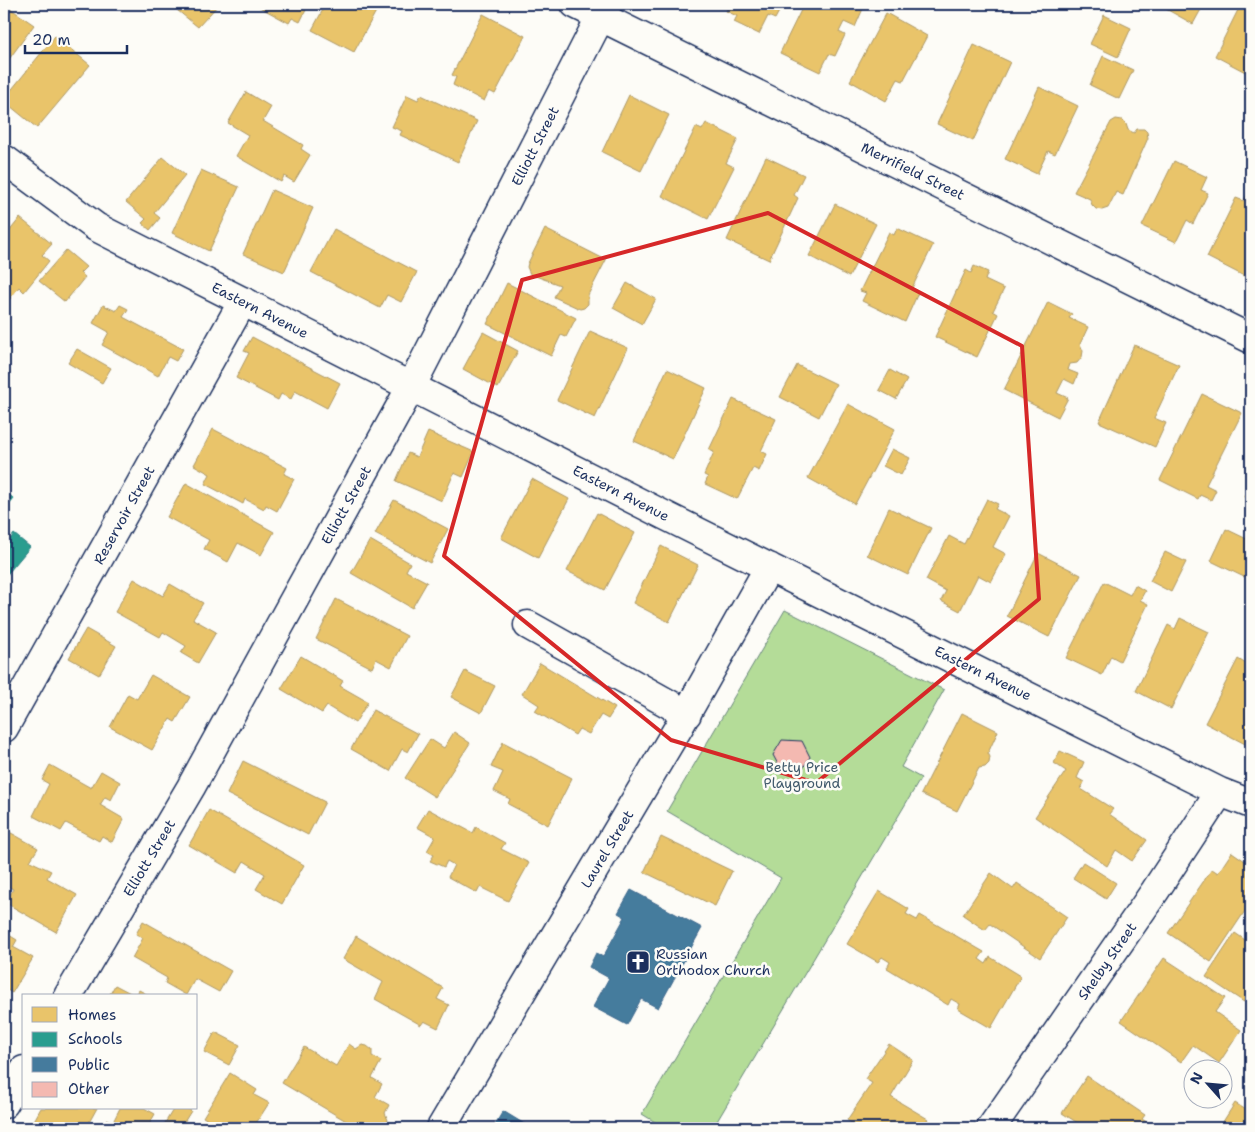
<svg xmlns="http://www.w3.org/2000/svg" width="1255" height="1132" viewBox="0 0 1255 1132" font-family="'Shantell Sans',sans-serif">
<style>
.green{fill:#b4dc98;stroke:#68867b}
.homes{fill:#e9c46a;stroke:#ab9766}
.schools{fill:#2a9d8f;stroke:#267c80}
.public{fill:#457b9d;stroke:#38648a}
.building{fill:#f4b9b1;stroke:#1b2f5e}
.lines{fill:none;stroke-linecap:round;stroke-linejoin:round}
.minor-casing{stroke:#1b2f5e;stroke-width:31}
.minor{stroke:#fdfcf7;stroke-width:28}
.marked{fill:none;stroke:#d62828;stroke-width:4;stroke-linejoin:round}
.labels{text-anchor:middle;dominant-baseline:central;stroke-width:5;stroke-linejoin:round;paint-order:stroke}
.street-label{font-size:14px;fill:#1b2f5e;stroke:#fdfcf7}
.park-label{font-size:14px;fill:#415a6c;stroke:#fdfcf7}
.poi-label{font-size:14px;fill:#1b2f5e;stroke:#fdfcf7;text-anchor:start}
</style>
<rect width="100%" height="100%" fill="#fdfcf7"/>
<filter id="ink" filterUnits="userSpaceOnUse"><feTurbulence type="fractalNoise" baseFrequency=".02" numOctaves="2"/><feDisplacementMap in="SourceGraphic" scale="10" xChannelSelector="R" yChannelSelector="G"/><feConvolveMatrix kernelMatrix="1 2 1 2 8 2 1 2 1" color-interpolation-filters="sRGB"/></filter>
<g filter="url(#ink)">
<path class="green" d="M785,610L944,690L901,767L921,778L713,1128H665L642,1114L781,878L667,811Z"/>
<path class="homes" d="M4,4L34,25L4,66Z
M182,4H219L198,27L177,10Z
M254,4H299L298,6L306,10L300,22L292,18L289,23Z
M326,4H380L354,52L312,30Z
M730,4H783L775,19L768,16L759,34L734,22L737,16L726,11Z
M804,4H865L855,27L844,22L839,32L845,35L835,56L829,54L820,72L780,53Z
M1157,4H1204L1193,24Z
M1241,4H1251V75L1215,56Z
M886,13L927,36L903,81L898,79L886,101L850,81Z
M483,14L525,36L495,94L489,91L484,101L453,85L456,77L452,75Z
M1104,15L1131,28L1118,57L1090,44Z
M55,36L90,65L37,128L4,101V99Z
M974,45L1010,62L973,141L937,124Z
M1103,56L1133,70L1119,99L1090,85Z
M1039,87L1078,106L1055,154L1048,151L1037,174L1005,159Z
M246,92L271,107L263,121L303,145L301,149L310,155L294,182L284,176L281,182L236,156L248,135L228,123Z
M407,95L418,100L421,95L477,121L458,162L400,135L402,131L392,127Z
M629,95L669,115L641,171L602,152Z
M1116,119L1122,120L1126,124L1128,130L1134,133L1137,129H1144L1147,132L1148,138L1123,195L1116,192L1108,208L1102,210L1096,209L1092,205L1090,199L1074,192L1111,122Z
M706,123L738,139L726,163L734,167L708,219L662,196L696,127L702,130Z
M163,157L185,175L154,213L160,218L150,230L142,223L146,219L126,202Z
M766,157L804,175L794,195L798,198L769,260L727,240Z
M1174,161L1207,177L1201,190L1208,193L1193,224L1187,220L1176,242L1142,226Z
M201,170L239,187L209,251L172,233Z
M272,190L313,208L284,272L243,254Z
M1248,192L1251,194V261L1244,276L1207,257L1236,198L1244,201Z
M835,204L876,224L849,277L809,256Z
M20,218L52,244L42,255L49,261L24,292L19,287L4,306V238Z
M897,228L933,245L911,290L918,293L905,322L862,301L866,293L860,291L889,232L894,235Z
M334,229L417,272L401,302L387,295L380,308L311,272Z
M545,229L606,260L588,295V304L584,308L580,309L554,297L560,285L530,274L527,267L528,263Z
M66,250L86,267L80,273L85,277L65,302L39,281Z
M974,266L988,272L985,280L1004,289L993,311L998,314L977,357L935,337L966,270L971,273Z
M507,283L576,318L566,337L561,335L551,356L487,324Z
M627,283L656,299L642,324L613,308Z
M1048,302L1072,314L1069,318L1088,327L1080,344L1083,351L1082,357L1077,363L1070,364L1068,370L1078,374L1074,384L1064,379L1057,393L1068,398L1058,417L1004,390Z
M103,305L116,311L120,305L128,309L123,317L183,349L176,361L168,357L158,376L102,345L109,332L93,323Z
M590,331L628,348L595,418L557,400Z
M483,332L518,351L498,388L463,369Z
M252,337L340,383L327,408L295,391L291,399L281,394L278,400L236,378L249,353L244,351Z
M1134,345L1179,365L1154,418L1166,423L1155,447L1099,422Z
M77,349L111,368L102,383L68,363Z
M797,365L836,384L819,417L780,397Z
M667,369L706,388L673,459L634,441Z
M890,370L907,380L896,399L879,390Z
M1202,394L1242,413L1206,485L1216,490L1211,500L1200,495L1198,499L1160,480Z
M733,399L776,419L761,451L767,454L759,471L753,468L737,499L705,484L708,477L704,475L714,452L709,450Z
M848,404L895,429L855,504L808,478Z
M213,429L287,468L284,474L294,479L277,511L266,505L264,509L245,499L243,504L205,484L210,474L194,465Z
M428,432L474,452L463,477L454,473L442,501L396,481L408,453L417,457Z
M892,449L910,458L901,475L883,466Z
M532,479L569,499L538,558L501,538Z
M186,483L274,532L261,555L238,543L228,562L204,549L209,540L167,517Z
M1251,483V500L1244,497Z
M987,499L998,504L995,509L1009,516L993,547L1006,554L991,582L978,575L960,611L941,601L946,591L926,580L949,536L964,544Z
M394,500L448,529L430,563L375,534Z
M889,508L931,528L908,575L867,555Z
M597,513L635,533L605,590L567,571Z
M1226,529L1251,541V561L1244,577L1211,561Z
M370,540L410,563L406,571L427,582L412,608L351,573Z
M661,546L698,565L669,622L633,603Z
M1165,552L1186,562L1171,592L1150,581Z
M1038,553L1081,575L1049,637L1007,616Z
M134,579L163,596L170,584L203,603L193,619L216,632L198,663L181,653L186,646L163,632L160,637L115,612Z
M1104,582L1130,595L1135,585L1145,591L1140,600L1148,604L1120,661L1111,656L1102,675L1066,658Z
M336,599L407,636L391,667L376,659L372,668L316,639Z
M1180,618L1209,632L1171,709L1136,691L1168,625L1175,629Z
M86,629L116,646L99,675L69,658Z
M301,656L343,681L340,686L368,702L355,723L327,706L322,713L281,689Z
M1238,659L1251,667V747L1205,723Z
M540,663L615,708L608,719L601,715L589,734L579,729L575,735L535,711L539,705L522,694Z
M465,671L495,686L481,713L451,697Z
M151,675L190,697L175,722L170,719L152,750L110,727L128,694L137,699Z
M373,710L418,734L408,752L402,749L390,771L351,749Z
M962,713L998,731L988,753L990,757L989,763L985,767L979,768L957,811L921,794Z
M454,732L470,743L435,797L405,778L430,739L444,748Z
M503,742L572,778L548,825L508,804L510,799L494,791L503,772L491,767Z
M1060,751L1084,762L1077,778L1084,782L1081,789L1113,809L1109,814L1147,840L1132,861L1116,850L1107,866L1035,817L1066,771L1054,763Z
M243,761L325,802L308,835L227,794Z
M50,765L91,788L101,771L120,782L111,800L105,797L100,805L124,819L112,842L102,836L99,841L66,823L61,831L33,816L49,784L42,780Z
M428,809L473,833L476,827L505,843L501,849L529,863L508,901L480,887L477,893L448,877L454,865L447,861L444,867L430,861L434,855L427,851L435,837L417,827Z
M209,810L304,865L282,904L256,889L265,874L244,861L237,873L189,845Z
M4,829L38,848L30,861L51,871L47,878L77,895L56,932L6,903L13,889L4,884Z
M661,837L732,871L715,906L644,872Z
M1232,852L1245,861L1249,855L1251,857V902L1211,962L1168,933L1212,869L1218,873Z
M1083,862L1116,883L1106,899L1073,878Z
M991,873L1013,889L1017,883L1067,917L1040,958L990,924L985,930L963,915Z
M879,891L909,909L906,914L917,920L920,915L984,952L979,959L986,964L990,957L1021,976L991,1028L958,1009L960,1004L951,999L948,1005L887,968L890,962L882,957L878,962L847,944Z
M143,921L231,971L219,992L195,979L186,995L165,983L167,978L132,958L143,938L136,934Z
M4,932L17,940L13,947L33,958L12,993L4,988Z
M1235,933L1251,944V1000L1247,998L1244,1002L1206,977Z
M356,936L443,988L437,999L449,1005L438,1028L424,1021L421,1025L375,999L383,982L343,959Z
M1164,958L1225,998L1215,1012L1241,1030L1219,1063L1193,1045L1181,1062L1121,1021Z
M115,985L136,996H109Z
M139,990L150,996H136Z
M215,1032L240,1045L229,1065L204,1052Z
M349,1044L356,1049L362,1045L367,1046L372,1050V1056L381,1061L372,1078L382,1084L375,1097L389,1105L385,1113L388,1120L386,1125L383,1128H358L282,1083L304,1047L336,1066Z
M889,1044L913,1060L891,1097L928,1119L922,1128H859L847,1120L872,1083L865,1079Z
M230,1073L257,1090L254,1095L269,1103L253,1128H221L203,1117Z
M1087,1076L1145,1115L1142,1119L1155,1128H1079L1081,1125L1062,1113Z
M1235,1103L1251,1113V1128H1219Z
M41,1108H97L86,1128H30Z
M120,1108H144L155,1114L147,1128H102L107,1119L113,1122Z
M174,1108H187L191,1111L181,1127L183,1128H162Z"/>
<path class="schools" d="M4,490L14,499L4,511Z
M14,534L30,547L4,578V547Z"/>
<path class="public" d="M631,890L702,928L658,1008L641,999L627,1025L593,1007L609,978L589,967L596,953L603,957L625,917L618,913Z
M503,1111L531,1128H493Z"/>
<path class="building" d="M782,740L802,741L810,757L800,773L782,772L773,755Z"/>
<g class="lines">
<g class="minor-casing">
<path id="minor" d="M575,4L1251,339
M4,159L96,227L664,515L1220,792L1251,804
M528,625L687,714
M4,728L243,301
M68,996L191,787L411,387L607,4
M4,1104L24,1070
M441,1128L680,725L769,567
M991,1128L1155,891L1220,792"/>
</g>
<use href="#minor" class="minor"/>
</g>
</g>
<path class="marked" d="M768,213L1022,346L1039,599L816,783L671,740L444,556L522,280Z"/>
<defs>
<g id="church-square" transform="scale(1.25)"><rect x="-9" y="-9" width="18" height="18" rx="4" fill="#1b2f5e" stroke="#fdfcf7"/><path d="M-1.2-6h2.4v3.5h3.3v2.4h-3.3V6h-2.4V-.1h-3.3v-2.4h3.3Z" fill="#fff"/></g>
</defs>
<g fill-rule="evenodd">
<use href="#church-square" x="638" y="962"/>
</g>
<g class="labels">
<g class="street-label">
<text transform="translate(535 146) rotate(-63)">Elliott Street</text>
<text transform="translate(913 171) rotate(26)">Merrifield Street</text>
<text transform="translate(260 310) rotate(27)">Eastern Avenue</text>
<text transform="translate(621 493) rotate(27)">Eastern Avenue</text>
<text transform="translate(346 505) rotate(-61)">Elliott Street</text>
<text transform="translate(124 515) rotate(-61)">Reservoir Street</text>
<text transform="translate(983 673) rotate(26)">Eastern Avenue</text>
<text transform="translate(607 849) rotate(-59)">Laurel Street</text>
<text transform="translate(149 858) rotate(-59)">Elliott Street</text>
<text transform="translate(1107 961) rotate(-55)">Shelby Street</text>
</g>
<g class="park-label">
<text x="802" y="767">Betty Price<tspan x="802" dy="16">Playground</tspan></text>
</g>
<g class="poi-label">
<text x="656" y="954">Russian<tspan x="656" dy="16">Orthodox Church</tspan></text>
</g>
</g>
<rect width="1255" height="1132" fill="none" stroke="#fdfcf7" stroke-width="20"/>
<rect x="10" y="10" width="1235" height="1112" fill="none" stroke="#1b2f5e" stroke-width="2" filter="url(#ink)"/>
<rect x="22" y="994" width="175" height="115" fill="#fdfcf7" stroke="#a3aaba"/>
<rect x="32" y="1007" width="25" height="15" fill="#e9c46a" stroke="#a3aaba"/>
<text x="68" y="1020" font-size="15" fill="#1b2f5e">Homes</text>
<rect x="32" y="1032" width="25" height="15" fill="#2a9d8f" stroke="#a3aaba"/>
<text x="68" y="1044" font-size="15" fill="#1b2f5e">Schools</text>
<rect x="32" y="1057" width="25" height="15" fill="#457b9d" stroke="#a3aaba"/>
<text x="68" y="1070" font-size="15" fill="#1b2f5e">Public</text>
<rect x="32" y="1082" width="25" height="15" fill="#f4b9b1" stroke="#a3aaba"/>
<text x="68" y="1094" font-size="15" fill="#1b2f5e">Other</text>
<g transform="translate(1208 1084) rotate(297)"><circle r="24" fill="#fdfcf7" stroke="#a3aaba"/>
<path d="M0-4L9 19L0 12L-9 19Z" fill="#1b2f5e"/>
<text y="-8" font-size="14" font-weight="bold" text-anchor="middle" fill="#1b2f5e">N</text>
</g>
<path d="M25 45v8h102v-8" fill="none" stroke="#1b2f5e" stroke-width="2.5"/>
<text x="32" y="45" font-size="15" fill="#1b2f5e" stroke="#fdfcf7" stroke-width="4" paint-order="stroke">20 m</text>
</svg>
